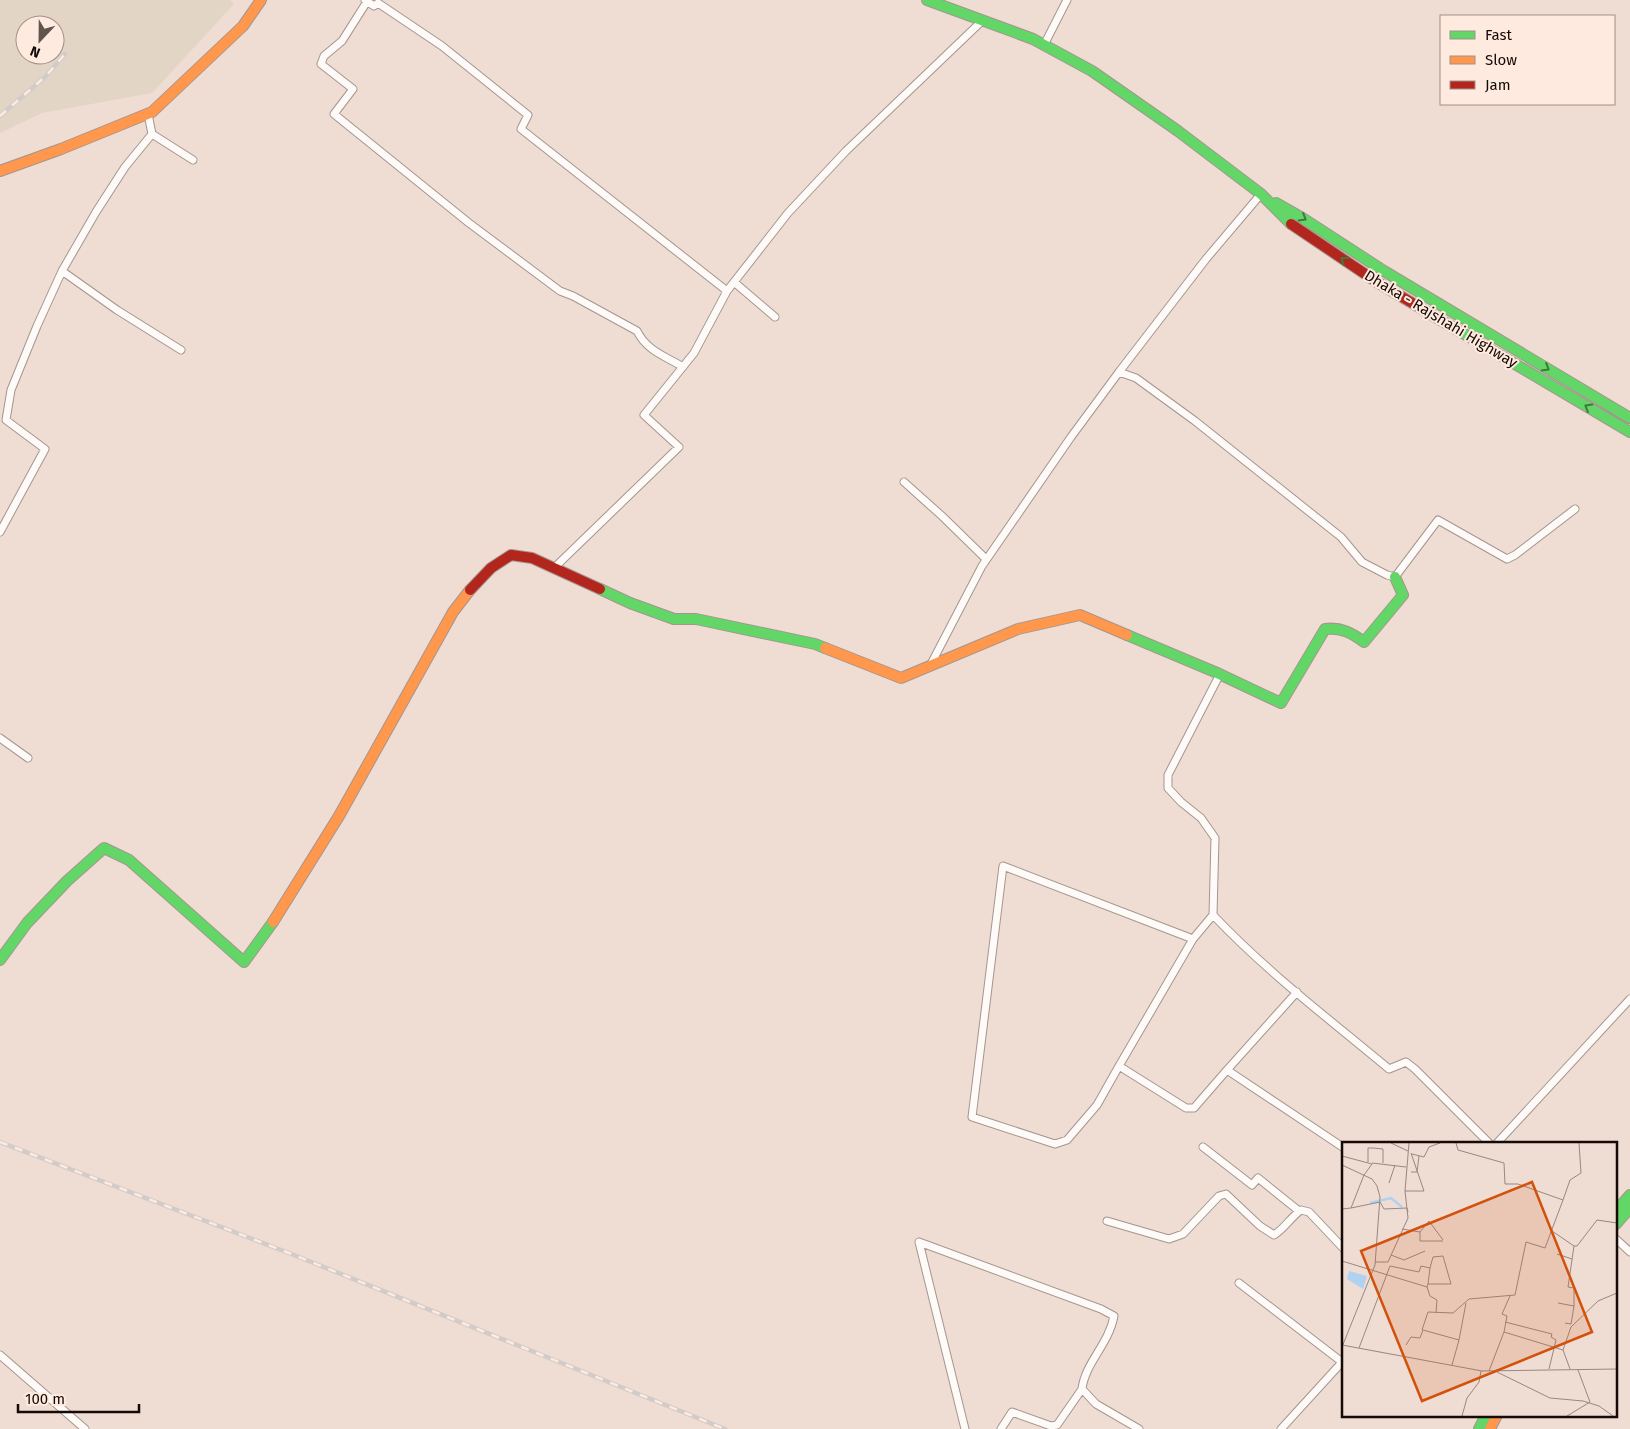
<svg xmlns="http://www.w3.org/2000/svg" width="1630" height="1429" viewBox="0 0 1630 1429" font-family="'Fira Sans',sans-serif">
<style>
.industrial{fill:#e2d5c5;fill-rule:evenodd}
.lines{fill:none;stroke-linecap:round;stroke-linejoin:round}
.street-casing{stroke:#a4968f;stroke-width:9}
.fast-casing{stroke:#a4968f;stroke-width:12}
.slow-casing{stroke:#a4968f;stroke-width:12}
.jam-casing{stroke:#a4968f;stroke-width:12}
.street{stroke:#fdfaf8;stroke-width:7}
.fast{stroke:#63d668;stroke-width:10}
.slow{stroke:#ff974d;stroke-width:10}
.jam{stroke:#b3261e;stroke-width:10}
.rail-casing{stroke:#d1ccc9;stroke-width:4.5}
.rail{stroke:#feeadf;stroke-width:2.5;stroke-dasharray:8;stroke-linecap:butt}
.oneway{stroke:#407a3b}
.labels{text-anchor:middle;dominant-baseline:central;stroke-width:4;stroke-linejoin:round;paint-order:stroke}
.street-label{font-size:15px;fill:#150a05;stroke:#feeadf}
.inset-river{fill:none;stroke:#afd2f0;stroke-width:2.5}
.inset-road{fill:none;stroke:#988881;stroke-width:1}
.view{fill:#d3510b;fill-opacity:0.15;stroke:#d3510b;stroke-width:2.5}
.inset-edge{fill:none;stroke:#150a05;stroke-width:2.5}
</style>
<rect width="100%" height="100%" fill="#efdcd3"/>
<path class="industrial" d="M0,0H230L234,4L152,93L42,113L0,133ZM25,25H55V55H25Z"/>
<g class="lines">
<g class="street-casing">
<path id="street" d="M365,0L374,6L378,3L442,46L528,115L521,129L727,291L788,213L846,151L983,20
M368,0L342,41L324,56L321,64L353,89L334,114L469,223L560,291L573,296L637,331C647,351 665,356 683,367
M1044,45L1067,0
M148,114L152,134
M62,271L117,310L181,350
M734,282L775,317
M1119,372L1206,259L1261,194
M904,482L942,516L986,559
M0,532L45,449L6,420L11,390L37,326L62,271L96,212L125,167L152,134L193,160
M554,568L679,447L644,415L694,353L727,291
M931,664L982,566L1071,437L1119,372L1136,378L1195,421L1341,537L1362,562L1387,575L1395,577L1438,520L1507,559L1515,555L1575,509
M1220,674L1168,775V788L1181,802L1201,818L1215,838L1213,915L1193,939L1003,866L972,1117L1055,1144L1067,1140L1097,1105L1119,1066L1186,1108H1194L1227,1070L1344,1148
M0,738L28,758
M1213,915C1266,971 1329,1019 1389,1069L1406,1062L1415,1069L1489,1143
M1119,1066L1193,939
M1227,1070L1297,992
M1497,1143L1630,999
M1203,1147L1252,1185L1258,1178L1299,1211
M1107,1221L1169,1239L1183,1234L1219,1196L1226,1194L1260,1226L1274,1235C1285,1228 1291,1217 1301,1210L1309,1212L1344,1249
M1616,1239L1630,1252
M919,1242L1101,1309L1114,1316C1109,1344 1085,1363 1082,1389L1096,1404L1139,1429
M919,1242L965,1429
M1239,1283L1342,1362
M0,1355L85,1429
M1001,1429L1012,1412L1051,1426L1057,1425L1082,1389
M1281,1429L1344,1360"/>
</g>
<g class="fast-casing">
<path id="fast" d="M927,0L1033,39L1092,71L1178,131L1261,194L1291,224
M1276,203L1304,219L1384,271L1630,418
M1434,316L1630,432
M600,589L630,603L674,619H696L815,644L825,648
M1127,635L1215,672L1281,703L1325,629C1341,627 1352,633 1364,642L1403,595L1395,577
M0,960L27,923L67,881L104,848L129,860L244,962L273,922
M1616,1211L1630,1195
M1616,1224L1630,1208
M1479,1429L1486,1415"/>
</g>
<g class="slow-casing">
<path id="slow" d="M0,171L61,149L152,112L243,26L261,0
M825,648L901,678L1018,629L1080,615L1127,635
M273,922L339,816L453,612L470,590
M1490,1429L1497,1415"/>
</g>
<g class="jam-casing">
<path id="jam" d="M1291,224L1377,282L1434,316
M470,590L491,568L511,555L532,558L600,589"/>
</g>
<use href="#street" class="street"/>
<use href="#fast" class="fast"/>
<use href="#slow" class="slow"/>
<use href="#jam" class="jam"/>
<g class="rail-casing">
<path id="rail" d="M0,116L46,76L65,54
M0,1142L289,1253L725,1429"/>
</g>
<use href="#rail" class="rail"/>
</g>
<defs><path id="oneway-chevron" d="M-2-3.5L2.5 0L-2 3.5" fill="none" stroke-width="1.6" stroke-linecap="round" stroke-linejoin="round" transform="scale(1.25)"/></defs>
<g class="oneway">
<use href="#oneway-chevron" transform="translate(1303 218) rotate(31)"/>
<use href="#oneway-chevron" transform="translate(1344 260) rotate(-146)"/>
<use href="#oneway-chevron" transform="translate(1546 368) rotate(31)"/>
<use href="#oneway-chevron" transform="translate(1588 407) rotate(-149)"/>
</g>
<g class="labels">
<g class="street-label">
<text transform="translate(1441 319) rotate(31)">Dhaka - Rajshahi Highway</text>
</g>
</g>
<g transform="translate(1342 1142)">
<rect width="275" height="275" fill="#efdcd3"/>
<path d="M7,129L25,134L21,147L5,137Z" fill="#afd2f0"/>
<path class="inset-river" d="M28,61L49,56L60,65"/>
<path class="inset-road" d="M49,1L66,9M70,12L82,15L87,5L98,1M0,14L30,22L22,33L9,66L0,67M26,20V6H31L41,7V21M30,21L64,25M0,23L30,37L35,44L38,55L33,123L0,205M69,30H75L77,14M47,41L53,23M63,49H82L69,11M221,58L228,38L239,31L237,1M9,66L38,60L42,67L65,66L66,70M60,87L78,90V99H101M210,89L232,104L226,145L232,146V164L229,182L223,181M78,90L87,79L101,98M232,104H235L255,78L275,81M215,112L230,117M49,113L62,118L83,109M0,119L85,145L88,154L95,158L94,171M33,120H46L66,76L63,49L67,1M86,142L88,126M216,161L232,164M163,180L210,192L209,195L214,198L207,227M80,188L86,170L111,171L127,157L173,153L184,100L203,106L221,58L176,42H163L162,21L116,8L114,1M162,190L165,174L160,172L168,154M0,203L140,229L275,227M64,203L69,195L78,196L81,188L117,198L124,161M17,206L48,124L77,130L79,124L88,126L91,115L101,114L109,142H86L85,145M110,223L117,198M228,227L221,208L229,185L256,159L275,151M147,229L162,190L221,208M155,230L208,256L241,259L257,264L271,274M120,274L125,256L137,240L139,229M225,274L248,260L236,228"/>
<path class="view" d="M190,40L250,190L80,259L19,109Z"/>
<rect width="275" height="275" class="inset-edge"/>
</g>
<rect x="1440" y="15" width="175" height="90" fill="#feeadf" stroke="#a19088"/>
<rect x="1450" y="31" width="25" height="8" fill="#63d668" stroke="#a19088"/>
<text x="1485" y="40" font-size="15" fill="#150a05">Fast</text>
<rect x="1450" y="56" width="25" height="8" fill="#ff974d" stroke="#a19088"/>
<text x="1485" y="65" font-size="15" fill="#150a05">Slow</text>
<rect x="1450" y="81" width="25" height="8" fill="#b3261e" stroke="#a19088"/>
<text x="1485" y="90" font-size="15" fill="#150a05">Jam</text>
<g transform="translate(40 40) rotate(202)"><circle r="24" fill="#feeadf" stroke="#a19088"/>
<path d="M0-4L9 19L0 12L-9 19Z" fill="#61544d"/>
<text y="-8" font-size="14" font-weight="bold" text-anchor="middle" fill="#150a05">N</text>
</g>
<path d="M18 1404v8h121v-8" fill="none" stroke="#150a05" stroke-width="2.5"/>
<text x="25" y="1404" font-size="15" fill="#150a05" stroke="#feeadf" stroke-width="4" paint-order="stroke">100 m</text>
</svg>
